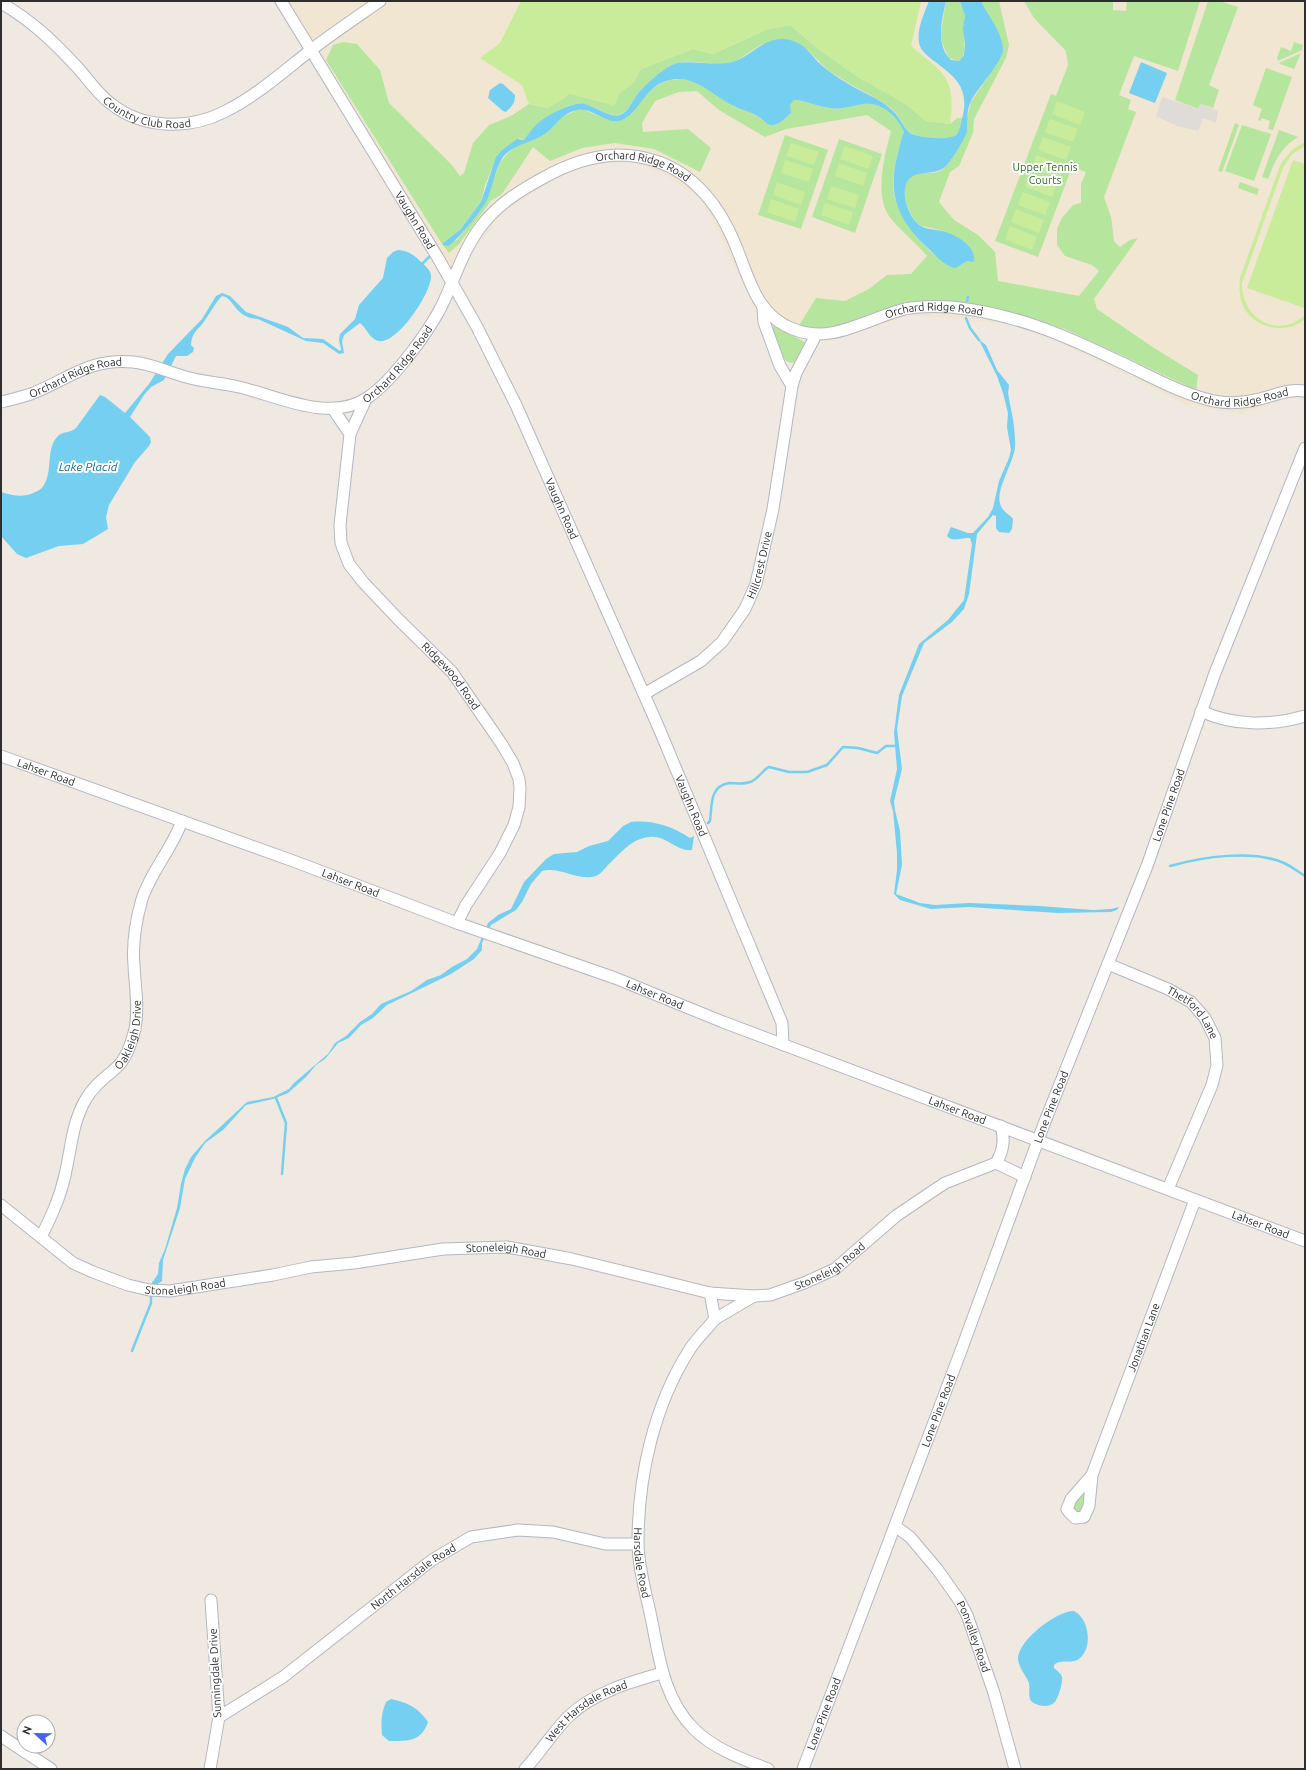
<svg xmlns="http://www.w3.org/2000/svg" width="1306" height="1770" viewBox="0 0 1306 1770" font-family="Ubuntu,sans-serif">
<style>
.education{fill:#f0e6d1}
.green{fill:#b6e59e;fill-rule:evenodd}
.pitch{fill:#c9ec9a}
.plaza{fill:#dfdcd8}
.water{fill:#75cff0}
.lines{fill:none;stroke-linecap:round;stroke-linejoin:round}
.stream{stroke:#75cff0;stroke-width:2.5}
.minor-casing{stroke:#b4b7c1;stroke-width:13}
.minor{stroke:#fff;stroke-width:11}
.labels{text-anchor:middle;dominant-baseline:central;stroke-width:4;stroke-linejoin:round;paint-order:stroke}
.street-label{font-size:11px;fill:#2e2e2e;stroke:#fff}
.park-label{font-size:11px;fill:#2c6e1b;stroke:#fff}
.water-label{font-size:12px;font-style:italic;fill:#0d6fa3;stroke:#fff}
</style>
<rect width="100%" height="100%" fill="#efe9e1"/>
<path class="education" d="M278,1H1305V401L1294,397L1241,414L1187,405L1055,340L1007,324L911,315L830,341L799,338L780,329L755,310L717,229L701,200L664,174L629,161L590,166L563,175L507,209L458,270L444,279Z"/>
<path class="green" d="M946,1H960L965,16L964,53L961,59L958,61L949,58L942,43L941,33Z
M981,1H999L1009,45L1006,58L974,119L973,133L959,166L950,172L939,202L954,220L978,235L995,252L998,281L1079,296L1099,271L1092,265L1065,256L1057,245V229L1062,218L1073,205L1081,203V184L1086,172L1072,167L1038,257L995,241L1051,94L1056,96L1068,65L1066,51L1034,18L1024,1H1113V10L1126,11L1127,1H1200L1178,71L1134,56L1119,95L1131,100L1128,109L1136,112L1104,197L1111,217L1114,241L1120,247L1130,240L1138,238L1094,299L1097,309L1154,348L1198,375L1196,390L1065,329L1011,313L954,303L854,322L824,330L798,327L816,298L845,301L869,289L887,275L911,274L927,256C916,243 899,229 889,216C874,194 885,154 891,131L867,115L786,129L765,137L719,110L697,91L679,92L655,101L642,123L643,132L688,129L711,148L700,172L654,149L615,143L582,148L550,161L533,147L502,194L491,201L459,244L449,253L442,244L326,60L333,45L343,42L357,44L380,70L389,103L451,164L460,176L464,173L473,143L489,125L511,116L529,104L548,108L570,94L606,103L633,83L641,69L693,49L713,54L768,29L790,25L816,47L858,77L906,104L926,121L950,124L957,118H967L971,102L1000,59L1003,50L1000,37ZM763,44L808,50C817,59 825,69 837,76C855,88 875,96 892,109C900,116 904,130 913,134C922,138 940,140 949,138C958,137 962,125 967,119C967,124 968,129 966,134C963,143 948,167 940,171C932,174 926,172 919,173C901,176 903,196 908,208C919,232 923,224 943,231C953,235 962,240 970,247V261H967L956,268C942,263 930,252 920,240C895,209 887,193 898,153C900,147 901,138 904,132C898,117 881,101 863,104C852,106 842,110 830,108C817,107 806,100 794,100L790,105V109L776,125C767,126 764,120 757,116C748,110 736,108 727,102C719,97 713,91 704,86C671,69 649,86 631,114L608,120L584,110H578L561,117L544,135L513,148L507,154L500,163L483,206L457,240L443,243L460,230L481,202L485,185L498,154L520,138L524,140C536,124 567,98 588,105C597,108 609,117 619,115C629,112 633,99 639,92C646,85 665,67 675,64C690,58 711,66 729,63C742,60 751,49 763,44Z
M1208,1H1219L1238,7L1209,85L1219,90L1213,108L1201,104L1199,109L1175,100Z
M1294,42L1303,45L1302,50L1278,61L1277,58L1281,47L1291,51Z
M1301,53L1294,69L1280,64L1279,63Z
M1266,68L1292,77L1273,130L1268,129L1270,121L1262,118L1260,121L1258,120L1262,109L1253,105Z
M1235,123L1239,125L1222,172L1218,171Z
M1242,125L1271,134L1254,181L1225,171Z
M1279,130L1298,137C1280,148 1275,161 1268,179L1262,177Z
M785,135L828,150L801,229L758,215Z
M839,139L882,154L855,233L812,217Z
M1240,182L1259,189L1257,195L1238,188Z
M774,326L805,342L797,360L792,363L786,361L774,340L771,328Z
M1082,1495L1086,1496L1081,1513L1075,1514L1072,1506Z"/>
<path class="pitch" d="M521,1H921L911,46C945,75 956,76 950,124L926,121L906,104L858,77L816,47L790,25L768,29L713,54L693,49L641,69L633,83L620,93L614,106L606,103L570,94L548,108L529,104L522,85L480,58L500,43Z
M1057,101L1085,112L1080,125L1052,114Z
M1050,119L1078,129L1073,142L1045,132Z
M1043,137L1071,147L1066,160L1038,150Z
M1305,142V146L1292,154L1283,168L1242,283C1241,318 1278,340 1305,315V319C1286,336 1254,328 1243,306C1239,296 1239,287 1240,278L1281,163L1293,149Z
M791,143L819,152L814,165L786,156Z
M845,146L873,156L868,169L840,159Z
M1036,155L1064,166L1059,179L1032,168Z
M785,160L813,169L809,182L781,173Z
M1293,160L1305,164L1304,308L1247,288Z
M839,163L867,173L863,186L835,176Z
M1030,173L1057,184L1052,197L1025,186Z
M777,182L805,192L801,205L773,195Z
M831,186L859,195L855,208L827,199Z
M1023,192L1050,202L1045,215L1018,205Z
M771,199L799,209L795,222L767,212Z
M825,203L853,212L849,225L821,215Z
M1016,209L1044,220L1039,233L1011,222Z
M1010,226L1037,237L1032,250L1005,239Z"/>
<path class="plaza" d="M1162,97L1198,109L1200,104L1218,111L1216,123L1203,118L1198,131L1177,126L1156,116Z"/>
<path class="water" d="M929,1H946C942,20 935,45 951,60L959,61L964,55L965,44L963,29L965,16L960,1H981C988,16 1003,33 1003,50C1003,61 977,89 971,101C966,111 968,121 967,131C966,138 950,163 945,167C932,178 908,166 905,189C903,201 911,220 921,226C927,230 935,229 942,231C955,234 977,246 974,262L967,261L956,268C946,267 938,258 931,251C899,222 886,196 898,153C900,146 901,138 904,132C898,117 881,101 863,104C851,106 842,110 830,108C817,107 806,100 794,100L790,105L791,113C786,117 780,124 774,125C767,126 764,120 759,117C752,112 742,110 734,106C711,95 694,72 666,81C643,89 640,111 624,119C608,128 594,107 578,110C561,113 557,125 545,134C532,143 513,144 503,157C495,169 493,186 487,200C482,210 458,240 448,246L443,245V243L460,230L481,202L496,157L501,151L517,139L524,140C528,134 532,129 537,124C546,116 573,101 585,104C596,107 609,118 620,115C629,112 633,99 639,92C648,83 660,71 672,65C685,58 714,67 732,62C753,57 766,32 793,41C805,45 810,53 818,62C831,74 849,85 865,93C875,98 885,103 893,111C900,117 904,130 912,134C920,138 951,141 957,134C961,129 961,121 963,115C969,87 954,76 934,61C929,57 922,52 920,46C915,32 924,14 929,1Z
M1141,62L1167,73L1155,103L1129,93Z
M500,83L503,84L515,95C515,104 512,106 506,112L503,111L488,98L490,90Z
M398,250C408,251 413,254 420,261C424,265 430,269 431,275C433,291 397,345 379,341C370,340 366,327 360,323L344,335L342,341L344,353L339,354L323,343L306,341L258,319C234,318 234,297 222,296C215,303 211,312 205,320C199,330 192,331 191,345L194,348L193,352L187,356H176L164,380L151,387L144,395L130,417L150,437L151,442L149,446L135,462L109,505L106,517L108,529L83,544L59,546L26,558L17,554L1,536V492C17,497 28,498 42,488C54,473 45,451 57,437C62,431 71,433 76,428L100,395L105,397L125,413L149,384L168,354L202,319L216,296L222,293L230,296L246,312L288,327L303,338L323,339L340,351L341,349L339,340L340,334L355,319L359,305L383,278L387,258L393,252Z
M979,340L986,345L997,370L1009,385L1008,393C1011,410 1016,429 1015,447C1014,463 992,494 1002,508C1005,513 1010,515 1013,519L1012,529L1009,533L999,532L996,528V516L993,515L977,534L969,594L964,609L952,622L924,643L902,696L897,729L902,769L894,801L895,810L900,831L902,865L896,894L920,903L935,905L969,903L1039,906L1093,910L1111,909L1119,907L1117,910L1111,912L1058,913L969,907L931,909L900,900L894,894L897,870V853L893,811L890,801L897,769L894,733L899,695L919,644L948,620L964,600L972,544L970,538C962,537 953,543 947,536L951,527L968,533H973L988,517L993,508L999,481L1009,458L1011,450L1007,427L1008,413L1003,393L997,376Z
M631,822C652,820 672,826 690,838L694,836L692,850C677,852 665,834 649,837C631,839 622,852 610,863C605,868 602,873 596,876C579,882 560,866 542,871L531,884L522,902L516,910L491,925L482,943V950L474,959L451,974L387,1005L373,1018L361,1025L349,1038L338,1043L325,1059L316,1065L306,1077L288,1093L273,1099L246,1105L223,1130L205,1143L195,1158L185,1179L180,1208L163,1260L162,1281L153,1287H149L158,1274L159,1263L165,1249L177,1208L181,1184L185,1169L191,1157L204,1142L247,1102L273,1097L289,1089L294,1083L328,1054L335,1043L346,1036L360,1022L372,1014L381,1004L411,991L427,980L441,975L452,967L467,959L477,949L488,923L498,915L511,909L524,882L546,859L554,854L577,852L589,846L608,841L623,826Z
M1074,1611C1089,1618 1093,1647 1080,1658C1073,1665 1061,1658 1054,1665V1668C1057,1671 1061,1673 1062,1677C1063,1683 1058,1699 1054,1703C1048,1708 1036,1706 1031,1701C1028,1697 1030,1688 1029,1683C1026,1675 1018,1667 1018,1658C1019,1640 1056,1611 1074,1611Z
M391,1699C408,1703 418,1707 428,1722C421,1742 408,1741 389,1741L382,1735C381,1723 381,1713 386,1702Z"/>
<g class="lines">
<path class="stream" d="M421,265L429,257
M967,301L968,297
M966,318L970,328L979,340
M708,823L710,821C712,807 709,786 729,783C736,783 743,785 750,782C758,780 762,770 769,767L789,772H807L827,765L843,747L858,748L877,753L886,746H895
M1170,866C1202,857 1253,849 1284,863C1291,866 1298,872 1305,876
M276,1098L286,1123L282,1174
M132,1351L151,1303V1293"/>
<g class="minor-casing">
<g id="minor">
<path id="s1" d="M281,1L438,258L477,327L516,405L658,726L782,1023L783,1045"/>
<path id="s2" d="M1,3C31,20 54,42 77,67C88,79 97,93 110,103C142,129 188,130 224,112C255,97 284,71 311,50C333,33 357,17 380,1"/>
<path d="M792,386L796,373L816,335"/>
<path id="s3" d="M1,402C11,400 21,397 31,394C69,379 89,358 133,362C152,364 168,372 186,377C203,382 221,383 239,387C278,396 329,423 367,398C393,381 431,329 444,301C456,275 464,248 482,225C498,204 521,190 543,178C566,165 591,156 617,155C679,155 716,195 737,249C750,281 757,315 793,329C832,345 867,318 905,309C920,306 935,306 951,307C1016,314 1062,334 1120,362C1148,375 1176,391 1206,399C1226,405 1247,403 1267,397C1281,393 1291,389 1305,391"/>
<path id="s4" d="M333,409L350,434L340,525L341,543L349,564L363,582L398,619L452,672L501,743L513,763L519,779L520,788L519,807L514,825L500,853L466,905L457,923"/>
<path d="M350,434L366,399"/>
<path id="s5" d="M644,694L701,661L722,642L745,609L756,584L773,509L792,386L780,366L764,322L763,308"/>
<path d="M1201,711C1233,726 1271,726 1305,716"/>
<path id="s6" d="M1,756L296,862L457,923L615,978L723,1022L1305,1241"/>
<path id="s7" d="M1108,964L1168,989L1191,1002L1205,1018L1215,1038L1217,1065L1212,1085L1168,1189"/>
<path d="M996,1163C1003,1152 1005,1139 1001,1126"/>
<path id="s8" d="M1,1205L73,1263L93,1272L128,1285L149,1290L170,1291L273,1275L311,1267L354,1263L443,1249L507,1247L572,1259L710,1293L754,1296L770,1295L804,1283L835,1269L896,1216L930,1193L945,1183L996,1163L1025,1177"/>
<path id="s9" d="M41,1237C51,1217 60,1198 65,1175C71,1150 72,1122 86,1099C94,1085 105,1078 117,1067C127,1058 132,1041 135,1029C139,1007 135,987 134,965C132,943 136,920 142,899C151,871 172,849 182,821"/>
<path id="s10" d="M710,1293L715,1319C707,1329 697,1338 690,1349C654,1405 638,1476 638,1543C638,1569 648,1600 653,1627C660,1664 666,1701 694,1729C714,1749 742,1759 768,1769"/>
<path d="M715,1319L754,1296"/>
<path id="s11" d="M1092,1475L1089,1506L1084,1517L1075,1518L1069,1512L1067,1509L1071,1499L1092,1475L1195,1200"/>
<path id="s12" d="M895,1526L910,1537L937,1569L959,1600L967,1615L994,1693L1015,1769"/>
<path id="s13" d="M219,1717L283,1677L432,1560L471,1537L518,1530L553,1532L605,1544H638"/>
<path d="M1,1736L51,1769"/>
<path d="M210,1769L219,1717L211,1600"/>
<path id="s14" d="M525,1769C540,1753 552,1733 568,1717C592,1693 630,1682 662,1673"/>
<path id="s15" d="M803,1769L962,1348L1044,1124L1147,866L1215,673L1305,448"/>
</g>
</g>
<use href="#minor" class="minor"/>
</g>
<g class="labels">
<g class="street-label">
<text stroke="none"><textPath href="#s2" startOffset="188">Country Club Road</textPath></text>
<text stroke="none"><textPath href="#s3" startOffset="775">Orchard Ridge Road</textPath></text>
<text stroke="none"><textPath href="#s1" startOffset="257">Vaughn Road</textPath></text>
<text stroke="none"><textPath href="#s3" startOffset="1157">Orchard Ridge Road</textPath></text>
<text stroke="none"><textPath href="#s3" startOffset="427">Orchard Ridge Road</textPath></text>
<text stroke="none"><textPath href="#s3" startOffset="79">Orchard Ridge Road</textPath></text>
<text stroke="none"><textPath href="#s3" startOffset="1481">Orchard Ridge Road</textPath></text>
<text stroke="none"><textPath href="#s1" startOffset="581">Vaughn Road</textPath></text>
<text stroke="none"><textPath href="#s5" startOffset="181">Hillcrest Drive</textPath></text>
<text stroke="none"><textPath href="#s4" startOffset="314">Ridgewood Road</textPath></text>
<text stroke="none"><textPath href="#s6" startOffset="48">Lahser Road</textPath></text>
<text stroke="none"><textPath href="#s15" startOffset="1031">Lone Pine Road</textPath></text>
<text stroke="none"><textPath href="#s1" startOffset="905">Vaughn Road</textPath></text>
<text stroke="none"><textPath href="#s6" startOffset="372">Lahser Road</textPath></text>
<text stroke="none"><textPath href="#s6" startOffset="696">Lahser Road</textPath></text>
<text stroke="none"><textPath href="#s7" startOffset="100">Thetford Lane</textPath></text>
<text stroke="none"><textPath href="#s9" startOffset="226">Oakleigh Drive</textPath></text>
<text stroke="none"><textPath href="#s15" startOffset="707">Lone Pine Road</textPath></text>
<text stroke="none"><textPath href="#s6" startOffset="1020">Lahser Road</textPath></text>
<text stroke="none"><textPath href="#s6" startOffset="1344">Lahser Road</textPath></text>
<text stroke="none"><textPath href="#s8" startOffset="534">Stoneleigh Road</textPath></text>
<text stroke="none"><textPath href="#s8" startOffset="870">Stoneleigh Road</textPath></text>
<text stroke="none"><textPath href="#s8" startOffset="210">Stoneleigh Road</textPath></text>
<text stroke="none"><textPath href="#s11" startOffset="254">Jonathan Lane</textPath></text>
<text stroke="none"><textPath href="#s15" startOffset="383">Lone Pine Road</textPath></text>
<text stroke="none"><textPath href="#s10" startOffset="289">Harsdale Road</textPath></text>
<text stroke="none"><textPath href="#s13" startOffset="240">North Harsdale Road</textPath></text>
<text stroke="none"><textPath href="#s12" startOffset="138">Ponvalley Road</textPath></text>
<text transform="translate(215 1673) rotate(-93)">Sunningdale Drive</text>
<text stroke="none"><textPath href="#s14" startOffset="86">West Harsdale Road</textPath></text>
<text stroke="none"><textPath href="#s15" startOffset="59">Lone Pine Road</textPath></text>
</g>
<g class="park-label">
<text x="1045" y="167">Upper Tennis<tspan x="1045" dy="13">Courts</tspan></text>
</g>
<g class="water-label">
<text x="88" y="466">Lake Placid</text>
</g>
</g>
<rect width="1306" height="1770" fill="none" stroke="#2e2e2e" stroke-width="4"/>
<g transform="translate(36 1734) rotate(292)"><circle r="19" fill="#ffffff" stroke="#ababab"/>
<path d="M0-3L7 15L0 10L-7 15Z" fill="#4264fb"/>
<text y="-6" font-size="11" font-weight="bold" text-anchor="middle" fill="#2e2e2e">N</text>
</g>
</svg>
